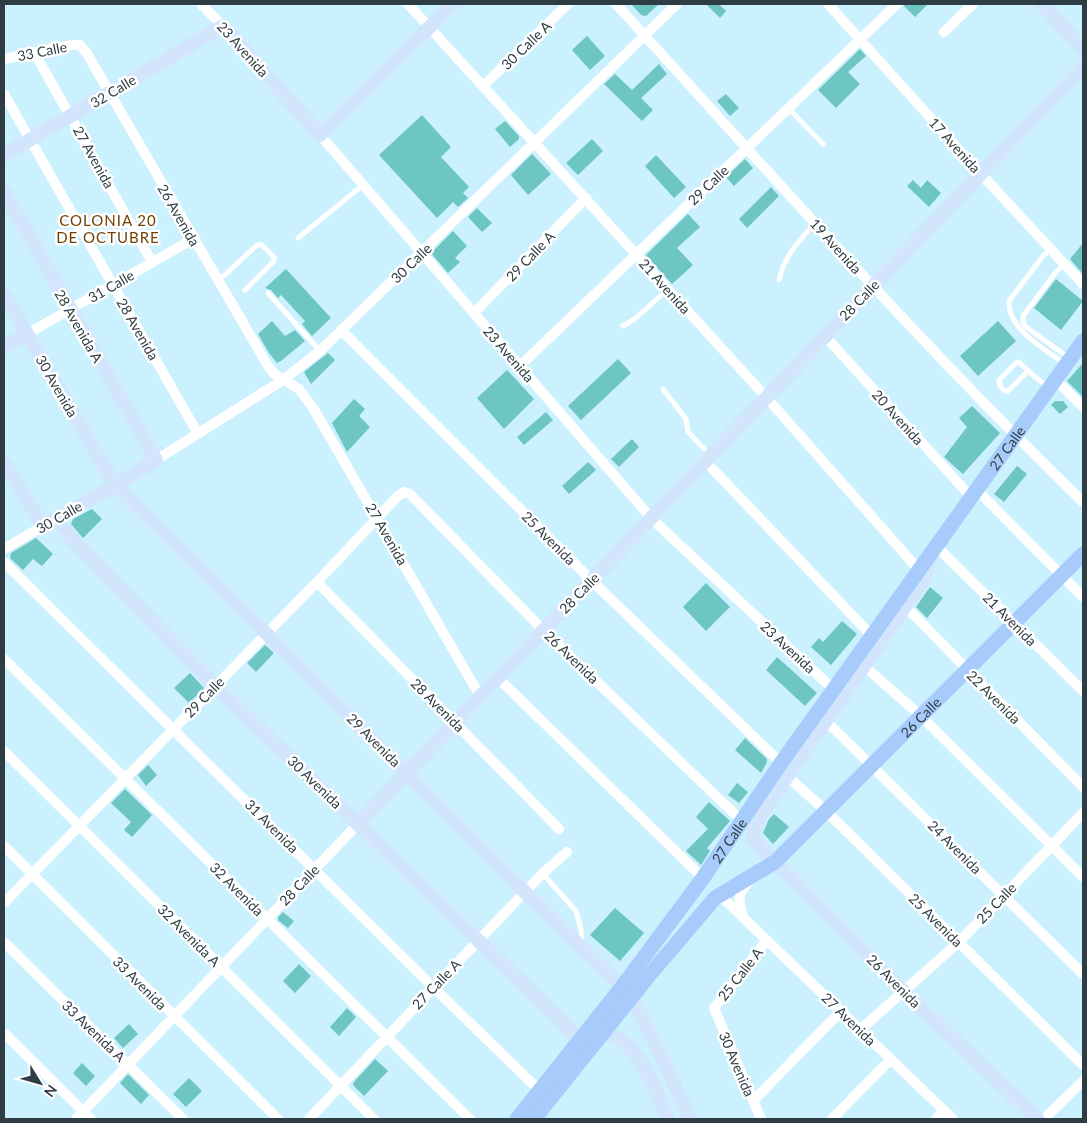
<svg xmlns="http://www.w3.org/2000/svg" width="1087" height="1123" viewBox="0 0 1087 1123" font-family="Lato,sans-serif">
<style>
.building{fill:#6dc6c1}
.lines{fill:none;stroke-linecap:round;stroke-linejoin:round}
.lane{stroke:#fff;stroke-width:5}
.street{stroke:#fff;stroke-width:10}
.secondary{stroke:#d3e5fd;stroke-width:14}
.primary{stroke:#a7cbfb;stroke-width:15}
.labels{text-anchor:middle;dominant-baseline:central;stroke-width:5;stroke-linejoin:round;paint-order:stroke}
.street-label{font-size:14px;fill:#2e3d43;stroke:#fff}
.neighbourhood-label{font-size:15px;letter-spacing:1px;fill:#743f00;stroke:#fff}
</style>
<rect width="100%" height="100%" fill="#cbf0fe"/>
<path class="building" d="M631,4H659L646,16L641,15Z
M706,4H719L726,11L720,18Z
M904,4H928L915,17L904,6Z
M587,36L605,56L590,70L572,50Z
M860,49L866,56L848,72L860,84L836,108L818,90Z
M659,64L667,74L641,98L653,110L642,121L604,84L615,74L632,90Z
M726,94L739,108L730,116L717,101Z
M422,115L451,147L441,157L469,187L463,193L468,198L458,207L453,202L437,218L379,155Z
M505,121L519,136V139L510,147L495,129Z
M592,139L603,151L578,175L566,163Z
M532,154L551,174L528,195L511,175Z
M656,155L686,187L674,198L645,166Z
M745,159L753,168L734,186L726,177Z
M913,180L921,188L927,180L941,193L929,207L907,186Z
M771,187L779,196L747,228L739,219Z
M477,208L492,223L482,232L468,217Z
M688,214L700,227L677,248L693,265L672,284L646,255Z
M453,231L467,246L455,258L460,262L448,273L431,253Z
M1083,243V274L1070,259Z
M286,269L331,318L312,336L302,324L305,321L281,295L278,298L271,290L265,288Z
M1056,279L1083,301L1061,330L1034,308Z
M272,321L285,336L295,330L305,341L281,361L277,363L269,353L258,334Z
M998,321L1016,341L978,376L960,356Z
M328,353L335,360L311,384L304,372Z
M618,359L631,373L581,420L568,406Z
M1083,363V397L1067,381Z
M507,370L534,399L504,429L477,398Z
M354,399L365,409L359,416L370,427L347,452L332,423Z
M1055,401H1063L1068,407L1060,414L1051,405Z
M972,406L1000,433L963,474L944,457L967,427L959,418Z
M546,412L553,420L524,445L517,437Z
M632,439L639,447L619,467L611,459Z
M588,462L596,470L569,494L562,486Z
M1017,466L1027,474L1004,502L994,494Z
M92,509L102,519L83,538L71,524L73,519Z
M36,538L53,554L42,566L33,559L23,570L10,558L11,553Z
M706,583L730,607L706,631L683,607Z
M930,587L943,598L927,618L916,607Z
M842,621L857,634L831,665L811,647L819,638L823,642Z
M265,645L274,653L256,672L247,663Z
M777,657L817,693L805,706L766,670Z
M190,673L204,688L189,703L174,688Z
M745,738L767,759V762L761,773L735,750Z
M148,765L157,775L146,786L138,775Z
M737,783L748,792L739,803L728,795Z
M125,789L152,815L132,837L124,830L131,822L111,803Z
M709,802L730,821L707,848L710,851L701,865L686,851L708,829L696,817Z
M774,814L789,827L773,844L763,833L769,819Z
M615,908L644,933L620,961L590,935Z
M283,912L294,921L288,928L278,920V917Z
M299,964L311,976L295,993L283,981Z
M347,1008L356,1017L339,1036L330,1027Z
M129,1024L138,1034L123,1048L114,1038Z
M375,1059L388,1071L364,1096L354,1086L353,1083Z
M82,1063L95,1076L86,1086L73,1073Z
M128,1074L149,1095L141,1104L120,1083Z
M189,1078L202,1091L186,1107L173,1094Z"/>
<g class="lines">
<path class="lane" d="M789,109L823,144
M298,238L363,185
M1051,249L1043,256L1009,301C1007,329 1045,349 1065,364
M1064,264L1056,272L1023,316V323L1026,327L1069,358
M217,280L226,274L257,245H262L274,257V261L245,290
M779,280C785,255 798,242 815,223
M268,293L320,351
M623,326L636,318L668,289
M1028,371L1008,391H1005L1000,386L999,380L1016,363L1019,362C1028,371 1037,379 1047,386
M663,389L686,419L688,432L710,455
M543,874L576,911L581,929L582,944"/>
<path class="street" d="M201,4L223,26
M408,4L766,397L919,570
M616,4C769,172 920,344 1083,502
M828,4L981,174L1083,284
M944,32L973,4
M34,52L152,262
M4,59L72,45H80L86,52L268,366L274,374L299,389L313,408L480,696
M483,86L568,4
M4,94L198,434
M320,135L651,518L834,690
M474,313L586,198
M341,330L591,580L781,763
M27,334L193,239
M825,336L972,498
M520,366L897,4
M1056,380L1083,407
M156,460L283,380L320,351L677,4
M705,461L872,636
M977,490L1083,597
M937,547L1083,691
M4,549L43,526
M4,562L433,987L540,1091
M317,582L559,829
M905,606L1083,787
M4,659L470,1119
M864,666L921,716L1083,877
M498,678L703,878
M826,721L1083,974
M4,751L374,1119
M788,777L826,811L1083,1065
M4,846L278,1119
M715,898L723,899L729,904L953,1119
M4,903L317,582L398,496L404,492L410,494L543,630L742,821
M743,916C737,898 738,894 750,880
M4,942L183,1119
M860,1030L959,942L1083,813
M4,1033L91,1119
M753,1101L841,1011
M76,1119L358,824
M309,1119L478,941L543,873L567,852
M761,1119L714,1008L767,940
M832,1119L891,1059
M936,1119L944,1110
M1044,1119L1083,1081"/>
<path class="secondary" d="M1042,4L1083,49
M4,155L223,26L320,135L453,4
M4,191L156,460L102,493L43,526L4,462
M4,294L115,485L267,634L525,892L632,997L664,1062L690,1119
M4,347L27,334
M56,519L71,538L215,686L580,1039C587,1037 596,1033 603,1034C637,1034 656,1093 668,1119
M931,555L925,578L762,813L755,827L753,839L904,992L1038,1119
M358,824L1083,67"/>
<g class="primary">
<path id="s1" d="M517,1119L622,987L703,878L781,763L1083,341"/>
<path id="s2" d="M534,1119L647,978L715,898L775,862L1083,554"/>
</g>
</g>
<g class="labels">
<g class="street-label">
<text transform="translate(526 45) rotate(-44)">30 Calle A</text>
<text transform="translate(243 49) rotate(48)">23 Avenida</text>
<text transform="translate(42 51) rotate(-11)">33 Calle</text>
<text transform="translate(113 91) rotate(-31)">32 Calle</text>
<text transform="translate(955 145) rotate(48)">17 Avenida</text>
<text transform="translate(94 157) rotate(61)">27 Avenida</text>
<text transform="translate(708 185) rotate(-44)">29 Calle</text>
<text transform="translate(179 215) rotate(60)">26 Avenida</text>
<text transform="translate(836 246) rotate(48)">19 Avenida</text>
<text transform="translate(530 256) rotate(-46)">29 Calle A</text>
<text transform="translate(411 263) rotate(-44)">30 Calle</text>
<text transform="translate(111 286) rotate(-30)">31 Calle</text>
<text transform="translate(665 286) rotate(48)">21 Avenida</text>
<text transform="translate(859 300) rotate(-46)">28 Calle</text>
<text transform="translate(79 326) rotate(60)">28 Avenida A</text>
<text transform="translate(138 329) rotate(60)">28 Avenida</text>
<text transform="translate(509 354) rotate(49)">23 Avenida</text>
<text transform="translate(57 386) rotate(60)">30 Avenida</text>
<text transform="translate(898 417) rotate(48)">20 Avenida</text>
<text stroke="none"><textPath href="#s1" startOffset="831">27 Calle</textPath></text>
<text transform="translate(59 517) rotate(-30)">30 Calle</text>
<text transform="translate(387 534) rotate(60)">27 Avenida</text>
<text transform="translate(549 538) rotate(45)">25 Avenida</text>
<text transform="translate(579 593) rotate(-46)">28 Calle</text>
<text transform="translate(1010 619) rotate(45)">21 Avenida</text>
<text transform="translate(788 647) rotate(43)">23 Avenida</text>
<text transform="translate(572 657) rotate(44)">26 Avenida</text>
<text transform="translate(204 697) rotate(-46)">29 Calle</text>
<text transform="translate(994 697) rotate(45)">22 Avenida</text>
<text transform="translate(438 705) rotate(45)">28 Avenida</text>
<text stroke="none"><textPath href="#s2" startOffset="561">26 Calle</textPath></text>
<text transform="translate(374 740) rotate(45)">29 Avenida</text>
<text transform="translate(315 782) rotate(44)">30 Avenida</text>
<text transform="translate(272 826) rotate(45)">31 Avenida</text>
<text stroke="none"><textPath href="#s1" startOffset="350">27 Calle</textPath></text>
<text transform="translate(955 847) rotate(45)">24 Avenida</text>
<text transform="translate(299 885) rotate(-46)">28 Calle</text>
<text transform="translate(237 889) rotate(45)">32 Avenida</text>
<text transform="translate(996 903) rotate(-46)">25 Calle</text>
<text transform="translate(936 920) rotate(45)">25 Avenida</text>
<text transform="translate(189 935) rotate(45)">32 Avenida A</text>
<text transform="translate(740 974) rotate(-52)">25 Calle A</text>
<text transform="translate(894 981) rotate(45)">26 Avenida</text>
<text transform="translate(140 983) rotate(45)">33 Avenida</text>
<text transform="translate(436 984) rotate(-46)">27 Calle A</text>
<text transform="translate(849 1019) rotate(44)">27 Avenida</text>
<text transform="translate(94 1031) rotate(44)">33 Avenida A</text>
<text transform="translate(737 1064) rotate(67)">30 Avenida</text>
</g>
<g class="neighbourhood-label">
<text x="108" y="220">COLONIA 20<tspan x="108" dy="17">DE OCTUBRE</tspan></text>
</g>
</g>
<rect width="1087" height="1123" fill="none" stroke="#2e3d43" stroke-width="10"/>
<g transform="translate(40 1083) rotate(127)" stroke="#ffffff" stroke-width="4" paint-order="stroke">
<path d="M0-4L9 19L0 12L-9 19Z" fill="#2e3d43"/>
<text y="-8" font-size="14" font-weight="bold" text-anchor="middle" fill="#2e3d43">N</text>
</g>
</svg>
